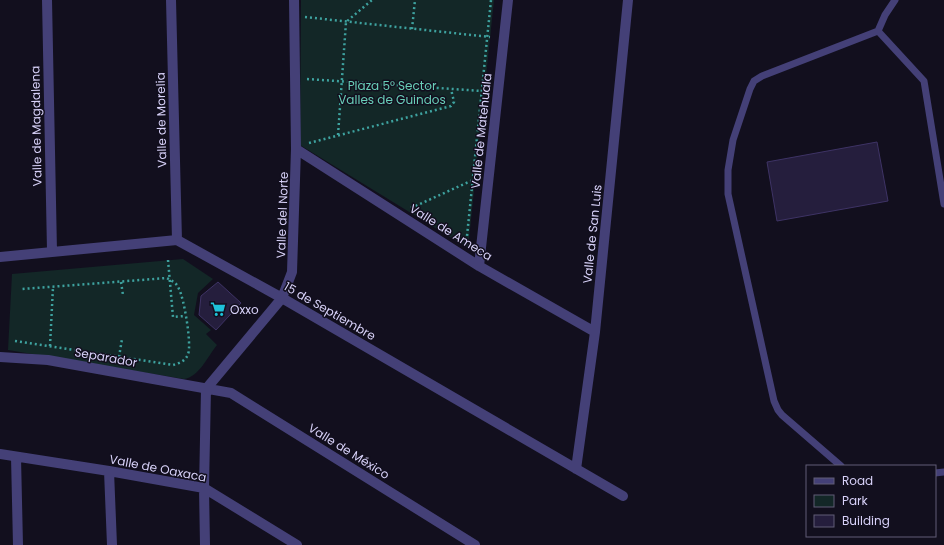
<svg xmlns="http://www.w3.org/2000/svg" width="944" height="545" viewBox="0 0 944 545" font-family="Poppins,sans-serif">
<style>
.green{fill:#132727}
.building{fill:#251e3d;stroke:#3e3365}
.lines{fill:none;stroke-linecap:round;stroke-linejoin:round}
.path{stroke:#3ea29f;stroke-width:2.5;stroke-dasharray:2 3;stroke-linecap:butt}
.service{stroke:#444077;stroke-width:7}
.minor{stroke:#444077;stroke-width:10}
.labels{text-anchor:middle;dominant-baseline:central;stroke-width:3;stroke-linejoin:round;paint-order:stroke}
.park-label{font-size:12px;fill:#69ceb8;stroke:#120f1e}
.street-label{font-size:12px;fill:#d8d2f9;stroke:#120f1e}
.poi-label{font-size:12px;fill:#d8d2f9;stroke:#120f1e;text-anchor:start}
</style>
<rect width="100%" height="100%" fill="#120f1e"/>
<path class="green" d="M301,0H494L468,248L300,145Z
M183,259L213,279L198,293L194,315L211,330L206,334L217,345C208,356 199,377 184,379L8,350L12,274Z"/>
<path class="building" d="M877,142L888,201L777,221L767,162Z
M218,282L241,303L216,330L199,315L201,296Z"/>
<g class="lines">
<path class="path" d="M305,17L490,37
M412,29L415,0
M307,79L482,91
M338,135L346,22L372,0
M309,143L451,106L454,102L451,89
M411,208L473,180
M459,237L465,239L467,236L491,0
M168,260L173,317L185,316
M121,282L123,295
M15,341L173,365C179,363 186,361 188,354C192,345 184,298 179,289C177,283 172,281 167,278L22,289
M50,346L53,287
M119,357L122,339"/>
<path class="service" d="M878,31L924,81L944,204
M841,466L782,415L778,410L774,401L728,194V170L733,140L750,89L754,81L762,76L878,31L885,15L895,0
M935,473L944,472"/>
<path class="minor" d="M47,0L52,251
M171,0L177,240
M296,149L479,266L595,332
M0,257L177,240L282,298L623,496
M479,266L508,0
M0,357L48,360L231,393L475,545
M0,454L109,471L204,488L297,545
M16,457L18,545
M576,469L595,332L628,0
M109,471L112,545
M205,545L204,488L206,389L282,298L292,272L296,149L294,0"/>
</g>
<defs>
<g id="supermarket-bare" transform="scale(1.2)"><path d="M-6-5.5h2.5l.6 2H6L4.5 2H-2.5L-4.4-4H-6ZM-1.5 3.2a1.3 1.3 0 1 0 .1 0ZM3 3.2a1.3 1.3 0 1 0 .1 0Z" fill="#1ec1d9" stroke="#120f1e" stroke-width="2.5" paint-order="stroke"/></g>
</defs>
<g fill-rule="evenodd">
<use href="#supermarket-bare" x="218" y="309"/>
</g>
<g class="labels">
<g class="park-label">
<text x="392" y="85">Plaza 5° Sector<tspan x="392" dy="14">Valles de Guindos</tspan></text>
</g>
<g class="street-label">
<text transform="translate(161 120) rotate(-91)">Valle de Morelia</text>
<text transform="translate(36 126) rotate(-91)">Valle de Magdalena</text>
<text transform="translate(481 131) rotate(-84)">Valle de Matehuala</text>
<text transform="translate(282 215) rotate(-88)">Valle del Norte</text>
<text transform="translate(451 232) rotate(32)">Valle de Ameca</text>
<text transform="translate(592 234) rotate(-84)">Valle de San Luis</text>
<text transform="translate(330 311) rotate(30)">15 de Septiembre</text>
<text transform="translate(106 357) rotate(10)">Separador</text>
<text transform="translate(349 451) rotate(32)">Valle de México</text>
<text transform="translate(158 468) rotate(11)">Valle de Oaxaca</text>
</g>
<g class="poi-label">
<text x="230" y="309">Oxxo</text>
</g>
</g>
<rect x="806" y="465" width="130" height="72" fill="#120f1e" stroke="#615d76"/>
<rect x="814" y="478" width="20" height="6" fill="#444077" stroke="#615d76"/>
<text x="842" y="485" font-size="12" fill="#d8d2f9">Road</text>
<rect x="814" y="495" width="20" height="12" fill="#132727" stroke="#615d76"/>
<text x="842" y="505" font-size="12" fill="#d8d2f9">Park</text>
<rect x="814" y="515" width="20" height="12" fill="#251e3d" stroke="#615d76"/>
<text x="842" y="525" font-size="12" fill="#d8d2f9">Building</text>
</svg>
